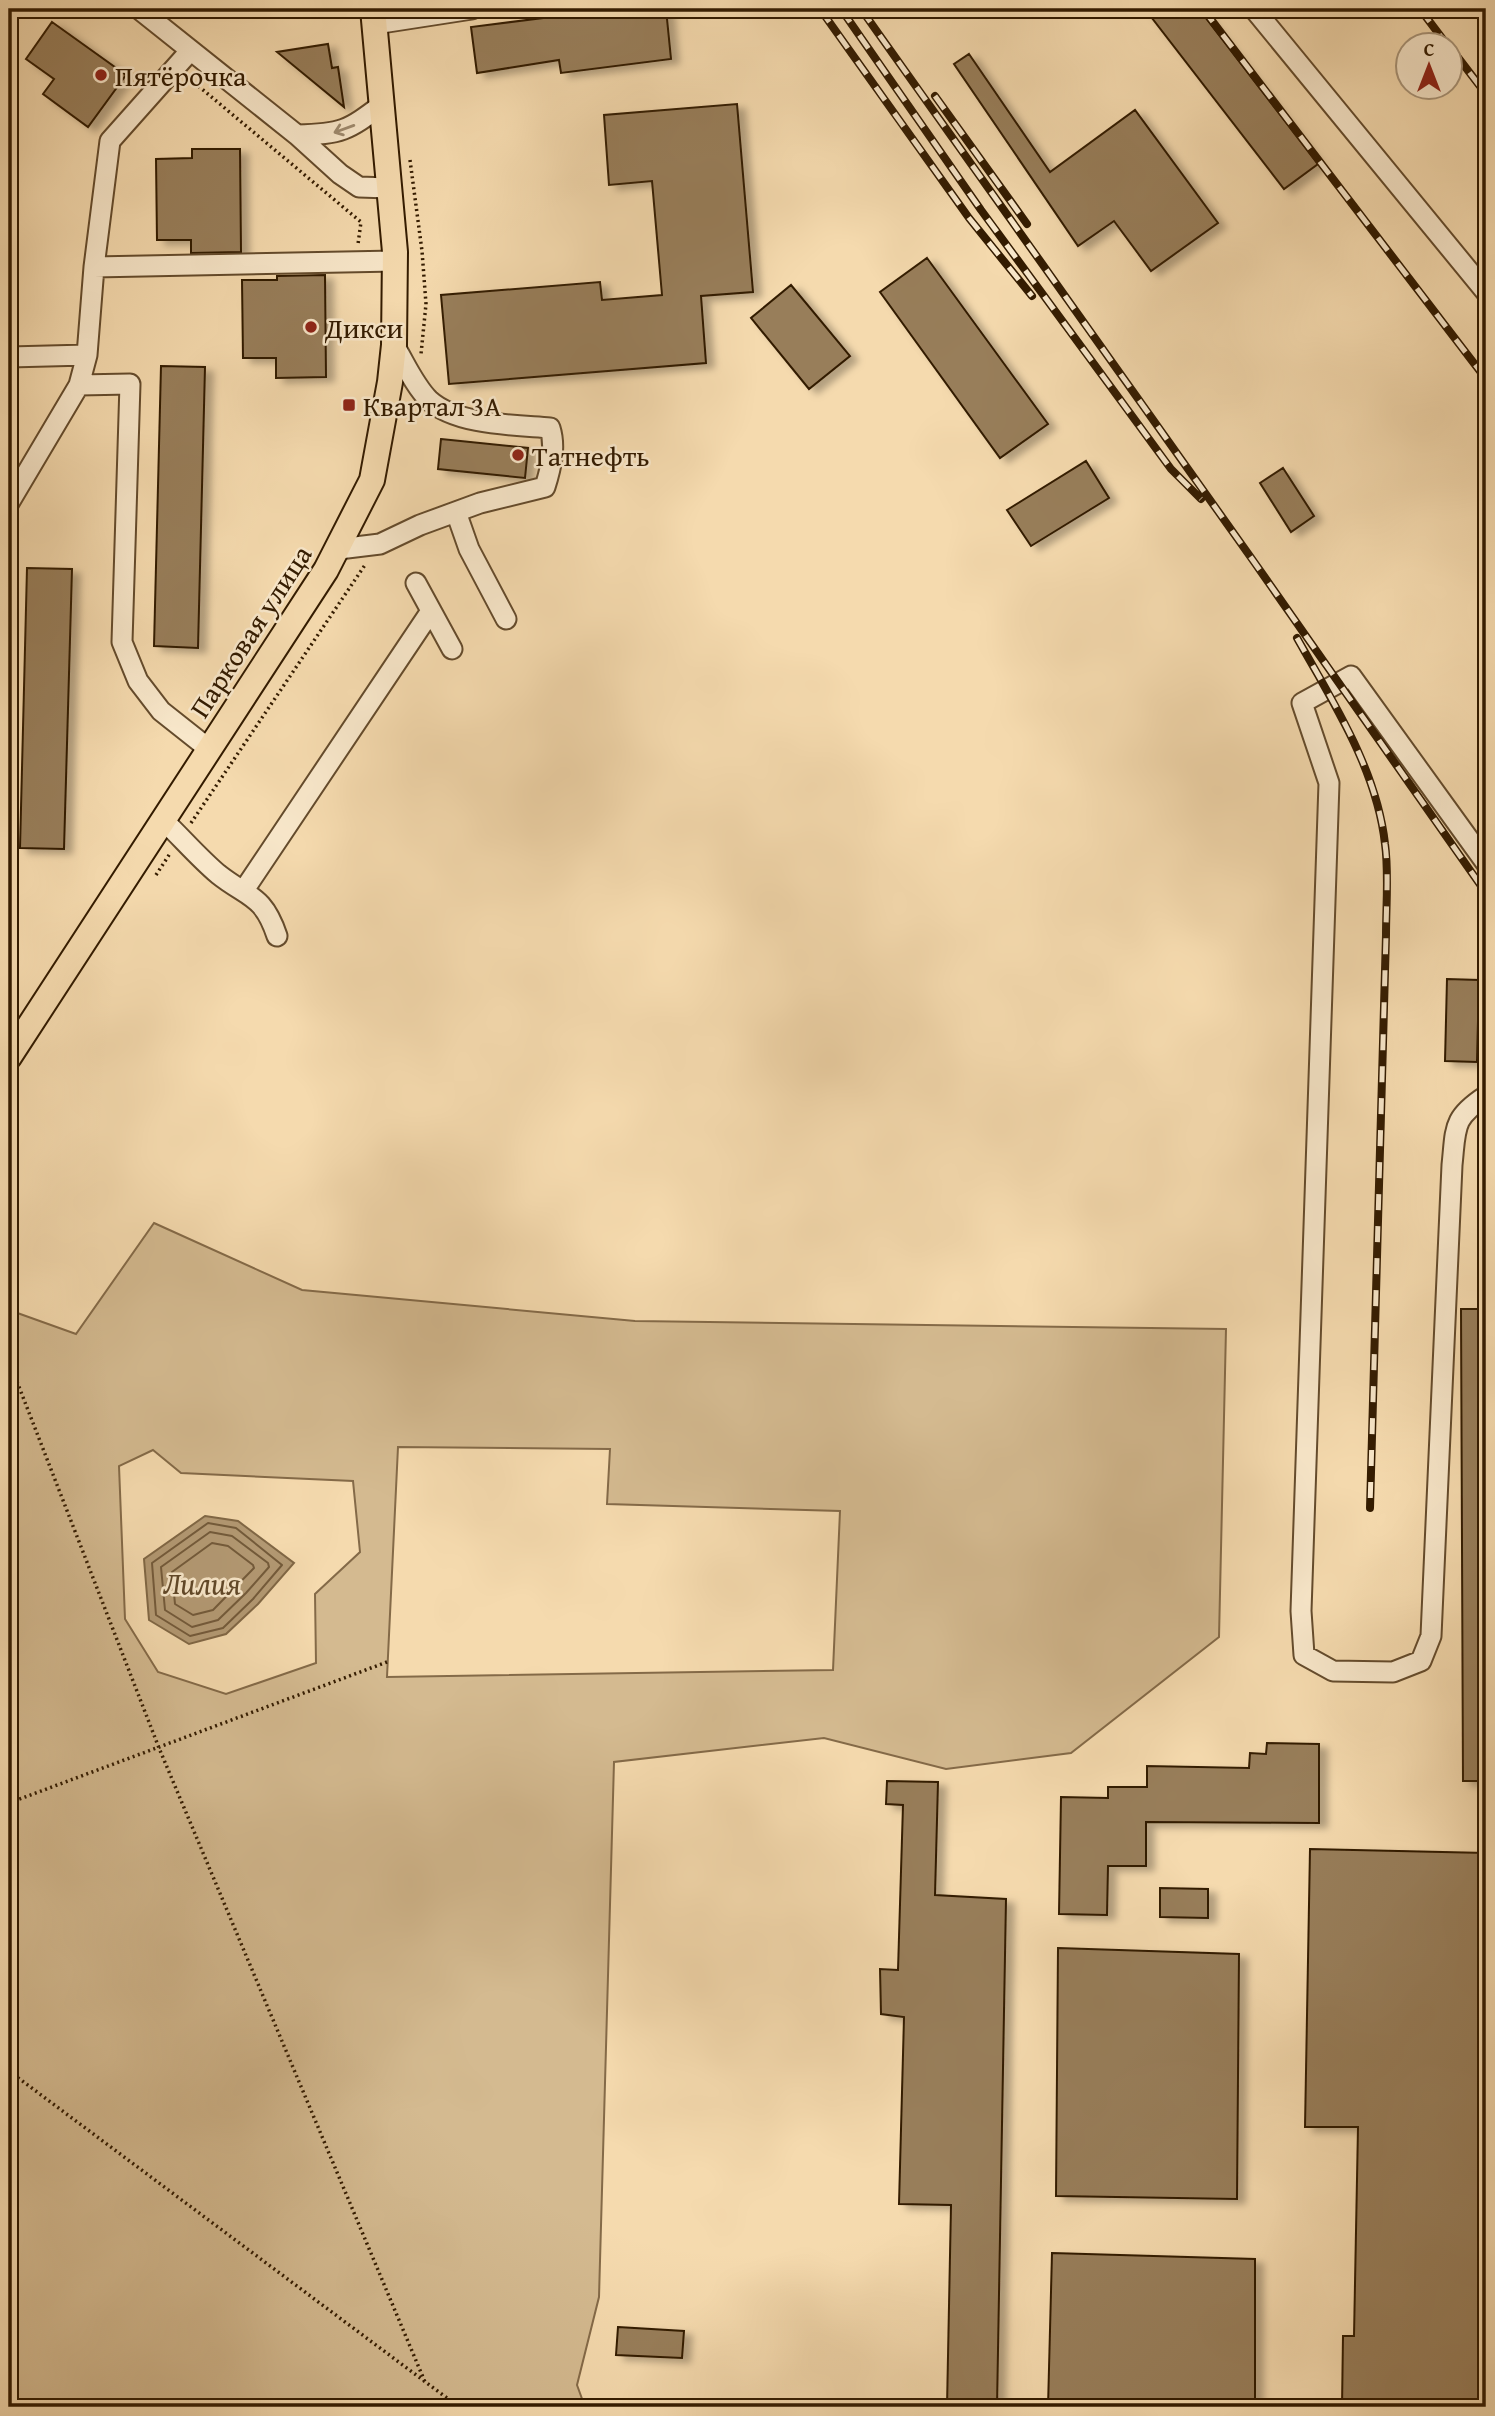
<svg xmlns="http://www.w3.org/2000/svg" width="1495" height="2416" viewBox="0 0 1495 2416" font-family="'Gentium Book Plus',serif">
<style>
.green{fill:#d4ba90;stroke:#846a48;stroke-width:2;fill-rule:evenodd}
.water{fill:#b39973;stroke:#806745;stroke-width:2}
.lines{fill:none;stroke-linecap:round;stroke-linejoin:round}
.shore{stroke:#735a3a;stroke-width:2}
.building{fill:#987e5a;stroke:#331b00;stroke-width:2;filter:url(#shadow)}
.minor-casing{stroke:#644b2c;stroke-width:23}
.major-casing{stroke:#331b00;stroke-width:28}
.path{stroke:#331b00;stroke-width:3.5;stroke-dasharray:2 3.5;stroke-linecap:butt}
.minor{stroke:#f8e7ca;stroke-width:19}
.major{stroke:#f5daae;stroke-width:24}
.rail-casing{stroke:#331b00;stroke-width:8}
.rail{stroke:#f8e7ca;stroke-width:5;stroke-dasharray:16;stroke-linecap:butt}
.oneway{stroke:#9f8b6f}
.poi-dot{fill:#8f2418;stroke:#f8e7ca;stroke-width:2.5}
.labels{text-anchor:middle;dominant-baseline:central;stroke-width:5;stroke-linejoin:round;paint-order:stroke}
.poi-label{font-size:28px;fill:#331b00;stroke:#f8e7ca;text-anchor:start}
.street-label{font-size:28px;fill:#331b00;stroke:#f8e7ca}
.water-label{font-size:30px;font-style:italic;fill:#604728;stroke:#f8e7ca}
</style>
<defs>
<filter id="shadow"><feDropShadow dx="8" dy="4.5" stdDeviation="3.5" flood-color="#0004"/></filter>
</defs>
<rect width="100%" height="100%" fill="#f5daae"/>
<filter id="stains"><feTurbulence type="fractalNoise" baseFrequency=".00286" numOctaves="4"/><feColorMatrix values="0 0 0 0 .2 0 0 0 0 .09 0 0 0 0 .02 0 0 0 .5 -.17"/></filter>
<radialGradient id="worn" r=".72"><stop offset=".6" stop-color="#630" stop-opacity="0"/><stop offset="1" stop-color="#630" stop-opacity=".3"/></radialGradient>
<path class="green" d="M154,1223L302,1290L635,1321L1226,1329L1219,1637L1071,1753L946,1769L824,1738L614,1762L599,2297L577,2385L585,2407H9V1310L76,1334ZM398,1447L610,1449L607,1504L840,1511L833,1670L387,1677ZM153,1450L181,1473L353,1481L360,1552L315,1594L316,1663L226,1694L158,1672L125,1619L119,1466Z"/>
<path class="water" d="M205,1516L238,1521L294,1563L258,1604L226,1634L189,1644L149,1620L144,1559Z"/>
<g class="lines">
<path class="shore" d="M208,1523L236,1528L282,1565L253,1599L223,1628L190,1636L156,1615L152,1563Z
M210,1532L232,1536L268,1563L269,1567L246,1593L218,1620L192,1627L165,1610L161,1567Z
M212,1543L228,1546L253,1565L254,1568L213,1610L193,1615L175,1604L172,1572Z"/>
</g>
<path class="building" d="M615,9H666L671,59L561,73L559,60L477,73L471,27Z
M1145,9H1199L1318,164L1284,189Z
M52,22L126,75L88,127L43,94L54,79L26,59Z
M328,44L332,68L338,67L344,107L277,52Z
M969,54L1050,172L1135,110L1218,223L1151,271L1114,221L1078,246L954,64Z
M737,104L753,292L701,296L706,363L449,384L441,295L600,282L602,300L662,295L652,181L609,185L604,115Z
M192,149H240L241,252L191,253V240H157L156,159L192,158Z
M927,258L1048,424L1000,458L880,292Z
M325,275L326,377L276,378V358H243L242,280H277V276Z
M791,285L850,356L809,389L751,318Z
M161,366L205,367L198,648L154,646Z
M441,439L528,448L525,478L438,469Z
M1086,461L1109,498L1031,546L1007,510Z
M1283,468L1314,516L1291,532L1260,483Z
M27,568L72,569L64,849L20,848Z
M1447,979L1479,980L1477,1062L1445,1061Z
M1461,1309H1486V1781H1463Z
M1267,1743L1319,1744V1823L1146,1822V1866H1108L1107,1915L1059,1914L1061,1797L1108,1798V1787H1147V1766L1249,1768L1250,1753L1266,1754Z
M887,1781L938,1782L935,1895L1006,1899L997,2407H947L951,2205L899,2204L904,2017L881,2014L880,1969L898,1970L903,1805L886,1804Z
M1310,1849L1486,1853V2407H1342L1343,2336H1354L1358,2127H1305Z
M1160,1888L1208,1889V1918L1160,1917Z
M1058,1948L1239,1954L1237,2199L1056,2196Z
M1052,2253L1255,2259V2407H1048Z
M618,2327L684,2331L682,2358L616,2355Z"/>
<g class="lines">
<g class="minor-casing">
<path id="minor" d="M139,9L297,135L340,174L359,187L389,188
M1254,9L1486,292
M375,24L472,9
M297,135C342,134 347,131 383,104
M94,267L395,261
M9,357L87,355
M79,385L130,384L122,642L138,681L161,711L209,749
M9,503L79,385L87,355L94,267L110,141L190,51
M456,512L469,549L506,619
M339,549L380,544L420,525L480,503L545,487C551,468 556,447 550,428C515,425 456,425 429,400C414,385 405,363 394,345
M416,583L452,649
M163,820C181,837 199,858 218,874C248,898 263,894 277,936
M1486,863L1351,676L1302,703L1329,783L1301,1611L1304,1655L1333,1671L1393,1672L1421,1661L1431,1636L1452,1165C1456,1128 1452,1118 1486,1096
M244,890L431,611"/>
</g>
<g class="major-casing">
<path id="major" d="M9,1057L326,570L372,480L390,382L394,345L395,252L373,9"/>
</g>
<path class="path" d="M190,79L361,222L358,244
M410,160L422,251L426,304L421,354
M191,823L365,565
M156,875L171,852
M9,1090L17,1078
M9,1361L159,1748L425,2382
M9,1803L387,1662
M9,2071L459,2407"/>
<use href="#minor" class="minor"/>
<use href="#major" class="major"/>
<g class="rail-casing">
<path id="rail" d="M820,9L969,218L1032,296
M841,9L981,210L1171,469L1201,499
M861,9L1252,559L1486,893
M1203,9L1486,379
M1420,9L1448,46
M1450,47L1486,94
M935,96L1027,224
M1297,638C1333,702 1377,770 1385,844C1389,873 1386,905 1386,935L1370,1508"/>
</g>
<use href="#rail" class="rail"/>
</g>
<defs><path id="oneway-shaft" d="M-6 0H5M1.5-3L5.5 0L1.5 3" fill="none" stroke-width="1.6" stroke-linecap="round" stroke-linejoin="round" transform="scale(1.75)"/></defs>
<use class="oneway" href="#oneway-shaft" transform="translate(344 129) rotate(160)"/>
<g class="poi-dot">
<circle cx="101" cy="75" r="7"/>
<circle cx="311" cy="327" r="7"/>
<rect x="342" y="398" width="14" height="14" rx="3.5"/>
<circle cx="518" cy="455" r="7"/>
</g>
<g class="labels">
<g class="poi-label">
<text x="115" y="75">Пятёрочка</text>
<text x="325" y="327">Дикси</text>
<text x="363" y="405">Квартал 3А</text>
<text x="532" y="455">Татнефть</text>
</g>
<g class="street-label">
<text transform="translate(250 631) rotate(-57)">Парковая улица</text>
</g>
<g class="water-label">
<text x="202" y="1583">Лилия</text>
</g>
</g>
<rect width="1495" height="2416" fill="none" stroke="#f5daae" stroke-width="35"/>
<rect x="10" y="10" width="1474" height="2395" fill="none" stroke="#331b00" stroke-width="3.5"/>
<rect x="18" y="18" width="1460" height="2381" fill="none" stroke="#331b00" stroke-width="2"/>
<g transform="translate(1429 66)"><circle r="33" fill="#f8e7ca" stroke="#a99579" stroke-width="2"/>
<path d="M0-5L12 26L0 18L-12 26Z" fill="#8f2418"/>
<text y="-10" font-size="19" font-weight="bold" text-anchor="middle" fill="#331b00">С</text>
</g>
<rect width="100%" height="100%" filter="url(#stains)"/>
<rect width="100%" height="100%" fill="url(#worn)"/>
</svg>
